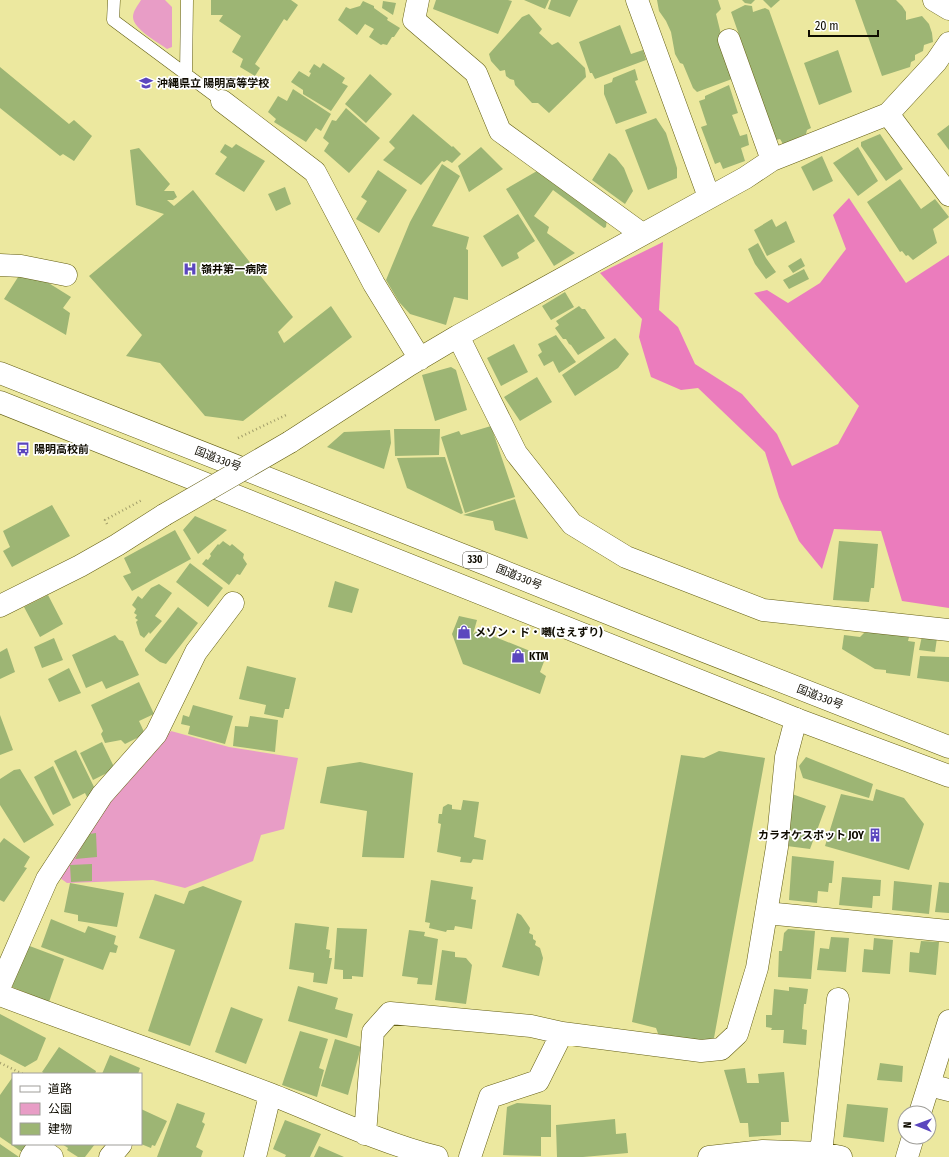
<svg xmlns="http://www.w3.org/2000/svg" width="949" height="1157" viewBox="0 0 949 1157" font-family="'Fira Sans Condensed','Noto Sans JP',sans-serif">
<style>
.green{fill:#e89dc6}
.forest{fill:#eb7cbd}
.building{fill:#9db574}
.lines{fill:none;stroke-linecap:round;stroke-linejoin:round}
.lane-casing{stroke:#645f14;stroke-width:13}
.street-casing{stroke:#645f14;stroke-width:23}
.secondary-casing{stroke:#645f14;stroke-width:23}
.highway-casing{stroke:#645f14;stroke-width:23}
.path{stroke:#a19d69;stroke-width:2.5;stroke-dasharray:1 3;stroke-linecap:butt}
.lane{stroke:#fff;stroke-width:12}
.street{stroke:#fff;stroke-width:22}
.secondary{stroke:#fff;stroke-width:22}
.highway{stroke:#fff;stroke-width:22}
.street-bridge-casing{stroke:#645f14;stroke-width:23;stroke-linecap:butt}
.street-bridge{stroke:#fff;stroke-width:22}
.labels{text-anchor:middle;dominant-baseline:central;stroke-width:3.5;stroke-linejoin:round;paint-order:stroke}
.shield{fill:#fff;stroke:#57554c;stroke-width:1}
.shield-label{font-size:10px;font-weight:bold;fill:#0f0c00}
.poi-label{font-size:11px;font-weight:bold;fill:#0f0c00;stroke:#fff;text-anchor:start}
.street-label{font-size:11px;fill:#0f0c00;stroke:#fff}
</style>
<rect width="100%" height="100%" fill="#ece89f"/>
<path class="green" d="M141,0H165L172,7V47L167,49C158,42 133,29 133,17C133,11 138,5 141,0Z
M171,731L229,747L298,758L284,829L261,835L253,861L185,888L153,880L67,883L60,878L107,799Z"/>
<path class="forest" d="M849,198L906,283L949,255V608L902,601L881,531L834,529L822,569L799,541L779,497L765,452L698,388L681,390L651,377L639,337L642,319L600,273L663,242L659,310L678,327L695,364L742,394L777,434L792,466L838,444L859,406L754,293L767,290L788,303L820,283L846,249L833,215Z"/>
<path class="building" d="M211,0H291L298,5L287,21L284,19L255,64L260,68L255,76L240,67L243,59L232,52L241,36L219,21L223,15H211Z
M436,0H508L512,1L498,34L433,9Z
M524,0H549L545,9Z
M551,0H578L570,17L548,9Z
M657,0H718L721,9L716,14L732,79L697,92L693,88L683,64L680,63L675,54L671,32L666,21L659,11Z
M742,0H755L751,4L745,3Z
M763,0H780L771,8Z
M855,0H896L902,6L906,12V20L922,16L929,24L932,33L933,42L924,45L923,51L915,55V60L911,62L910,67L882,76Z
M363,1L374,6V8L388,18L387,20L400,28L394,37H392L387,45L383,44L381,45L369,37L374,29L365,24L357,35L338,20L346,7L350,9L360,6Z
M383,1L396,3L393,15L382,8Z
M745,5L752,6L753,12L765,8L769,10L811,128L807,130L806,134L783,144L780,139L776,140L731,12Z
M529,14L542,29L539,33L552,45L558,42L585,68L586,77L549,113L538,103H532L515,85L514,80L510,79L506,76L505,70L500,71L491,61L489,54L522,17Z
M620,25L631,54L643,50L646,60L595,79L592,73H590L579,42Z
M838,50L852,92L819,105L804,63Z
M323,63L345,78L342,83L348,86L331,111L303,94V90L291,82L299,71L309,77L311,73L309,72L314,64L320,68Z
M0,67L69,124L74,120L92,136L74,161L63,154L60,156L0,108Z
M635,69L638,80L635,81L647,113L616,124L604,94V85L612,82L613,78Z
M370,74L392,94L366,123L345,104Z
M729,85L738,113L732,115L740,136L747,134L749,145L741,148L745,161L723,169L720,162L715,164L701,127L707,125L699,101L705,99V96Z
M293,89L331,114L321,131L316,128L306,142L274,122L276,119L268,112L278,96L287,101Z
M346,108L380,138L349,173L324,151L329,143L323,138L332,120L336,121Z
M413,114L452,147L453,146L461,154L452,163L447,160L444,162L442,161L421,185L383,160L395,148L389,142Z
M656,118L666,133L677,168V178L648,190L625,130Z
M949,125V150L937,134Z
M880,134L903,169L886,181L861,146V142Z
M225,144L232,148L236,144L265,161L244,192L215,174L227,157L220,152Z
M481,147L503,169L469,192L458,166Z
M858,147L878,181L858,196L833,163Z
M139,148L170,184L164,191H174L177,197L173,200H167L174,206L193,190L293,317L278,332L284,343L331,306L352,337L243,421L205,416L160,363L126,356L142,335L89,276L164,214L136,205L130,150Z
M609,153L616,158L624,168L633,191L625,204L592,180Z
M822,156L833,181L813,191L801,167Z
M442,164L460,176L432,226L469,237L466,249L468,250V300L454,297L446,325L410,314L399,302L386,280L410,222Z
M378,170L407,190L379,233L356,219L367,201L361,197Z
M537,171L607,217L606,227L604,228L553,190L534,216L549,227L547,233L575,253L554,266L506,189Z
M900,179L921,209L935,199L949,217L933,229L937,243L913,260L908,255L906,256L902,251L900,252L867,202Z
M285,187L291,204L276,211L268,194Z
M518,214L535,241L517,253L519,258L502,267L483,236Z
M772,219L776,227L786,221L795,242L767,256L754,230Z
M758,243L766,258L776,272L766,279L755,264L748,249Z
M801,258L805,266L793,273L788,266Z
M804,269L809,279L789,289L783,280Z
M20,274L47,282L71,297L63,308L70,313L66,335L4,299Z
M565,292L574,307L551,320L542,306Z
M579,306L582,309H585L605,338L578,355L571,345L569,344L566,339H563L560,335L555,328L559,325L556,321Z
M556,335L576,362L559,373L553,361L544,366L538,355L542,352L538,344Z
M615,338L629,354L618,368L575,396L562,375Z
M514,344L528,372L501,386L487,358Z
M451,367L456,370L467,410L435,421L422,375Z
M537,377L552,402L520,421L504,397Z
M491,426L515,497L465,513L441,437L459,431L461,435Z
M394,429H440L439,455L395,456Z
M390,430L391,443L384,469L327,447L344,432Z
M445,457L463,513L461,514L407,488L397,458Z
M515,499L528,539L495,530L493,521L463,515Z
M52,505L70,536L12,567L3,551L10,547L3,531Z
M195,516L227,530L198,554L183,530Z
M175,530L191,559L132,591L123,576L131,573L124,558Z
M223,541L230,546L232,544L244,554L243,558L247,564L240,575L237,574L229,585L202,564L206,559L208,560L211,556L210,554L218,544L219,545Z
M839,541L878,544L874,588H871L869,602L833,600Z
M190,563L223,588L208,607L176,582Z
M335,581L359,589L352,613L328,607Z
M159,584L172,593L155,616L162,621L152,632L150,634L149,632L144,638L140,635L136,622L138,620L135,618L137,615L134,613L136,609L132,605L138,596L142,599L151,588Z
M48,595L63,624L40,637L24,607Z
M178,607L198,623L166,664L160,662L145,651V649Z
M459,616L477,620L473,634L478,630L540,655L541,657L545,659L540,672L546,676L540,694L463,664L452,634Z
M871,631L894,635V631L910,633L908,641L915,642L910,676L886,673V670L875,669L842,649L844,635L860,637L864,633Z
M115,635L119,640L123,641L139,675L106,689L102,681L86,688L72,655Z
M922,636L937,638L935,652L919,650Z
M54,638L63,660L42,668L34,647Z
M7,648L15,672L0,679V652Z
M920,656L949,657V682L917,678Z
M247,666L296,678L289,709H285L283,718L264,714L266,705L239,699Z
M69,668L81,693L59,702L48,679Z
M139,682L154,714L139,721L145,734L125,744L121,740L105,743L101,734L103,731L91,705Z
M193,705L233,716L225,744L188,734L190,726L181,724L183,715L189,717Z
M0,715L13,750L0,755Z
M250,716L278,720L275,752L233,746L235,726L248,727Z
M102,742L115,769L93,780L80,753Z
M76,750L95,789L93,793L87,797L85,793L73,799L54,761Z
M719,751L765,758L714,1038L686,1045L660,1039L656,1028L632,1022L681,755L704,758Z
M806,757L873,784L869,798L803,778L799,766Z
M360,762L413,773L404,858L362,857L367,811L320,803L327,767Z
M53,766L71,805L53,815L34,777Z
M20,769L54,825L24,843L0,805V779L14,770Z
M876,789L904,798L924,824L909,870L825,846L841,794L873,801Z
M792,794L826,806L810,849L787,846Z
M463,800L479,802L474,837L486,840L483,860L473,859L471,863L460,862L461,857L437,852L441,824L438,823L439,814H442L443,807L448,804L452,805V809L461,810Z
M96,833L97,857L75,859L89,834Z
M4,838L30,857L24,867L27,868L4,902L0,900V843Z
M792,856L834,861L832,883H829L828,892L818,891L817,903L789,900Z
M92,864V881L71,882L70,865Z
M842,877L881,880L880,896H873L872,908L839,905Z
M431,880L473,887L471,899L476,900L472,929L455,926L454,930H447L446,932L429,928L430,923L425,922Z
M894,881L932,885L929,914L892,910Z
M939,882L949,883V913L935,912Z
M70,883L124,893L117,927L78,921V915L64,912Z
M203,886L242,901L190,1046L148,1031L175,950L139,938L155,894L184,904L189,891Z
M517,913L521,915L530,928L529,933L533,935V939L536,941L535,945L540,948L543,958L539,976L502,967Z
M51,919L85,933L88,926L116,936L114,944L118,946L116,953L110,952L103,970L41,947Z
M295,923L329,927L326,949L330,950L329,958H332L327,984L313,982L314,973L289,969Z
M337,928L367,929L363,977L352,976V979H343V970L334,969Z
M788,929L815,931L811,979L778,977L779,951H782L784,933Z
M409,930L425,932L424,936L438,939L432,985L417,984L418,978L402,976Z
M831,937L849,938L846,972L817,970L820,948L829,949Z
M874,938L893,940L890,974L862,972L864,949L873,950Z
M921,941L939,942L936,975L909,972L910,952L919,953Z
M27,945L64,959L49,1002L12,987Z
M442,950L455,952V957L466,958L472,965L466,1004L435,1000Z
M298,986L338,998L335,1009L353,1014L347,1038L288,1021Z
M789,987L808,989L806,1004H804L802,1029L807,1030L806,1045L783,1043L784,1030H771L772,1028L766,1027V1015H772L774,989L789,991Z
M231,1007L263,1019L246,1064L215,1052Z
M0,1014L46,1038L37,1060L25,1067L0,1054Z
M300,1031L328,1039L319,1068L324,1070L317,1097L282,1085Z
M335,1039L361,1047L348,1095L321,1086Z
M59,1047L96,1071L95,1074H45L42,1072Z
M110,1055L140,1068L138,1074H102Z
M880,1063L903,1066L902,1082L877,1080Z
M745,1068L747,1083H759L758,1074L784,1072L789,1122H781V1135L749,1137L748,1123H740L724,1070Z
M12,1078L13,1079V1144H27L22,1152L0,1137V1095Z
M177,1103L205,1113L202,1122L205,1124L196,1147L203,1151L201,1157H157Z
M517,1103L551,1105V1137H541V1156L503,1155L507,1107Z
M847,1104L888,1108L884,1142L843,1137Z
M141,1109L167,1121L155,1146L152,1145L151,1148L141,1144Z
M615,1119L616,1134L626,1133L628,1153L583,1157H557L556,1125Z
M285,1120L321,1134L310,1157H285L286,1155L273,1149Z
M0,1144L19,1157H0Z
M62,1144H95L85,1157H78L67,1150L68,1148Z
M319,1146L344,1157H314Z"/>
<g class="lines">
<g class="lane-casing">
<path id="lane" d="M114,0L113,20L222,101
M186,74L187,0"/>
</g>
<g class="street-casing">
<path id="street" d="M418,0L414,20L476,73L500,131L642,234
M637,0L709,197
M934,0L949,9
M729,40L772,160
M222,101L315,172L374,284L420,359
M888,114L949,195
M0,265L21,266L66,275
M458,336L516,453L572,524L626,557L763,610L949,630
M290,442L409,365L458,336L745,178L772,160L888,114L936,62L949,43
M0,606L80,566L117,545L164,515
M766,913L949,931
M0,986L47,879L102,795L156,734L196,652L233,603
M0,995C90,1029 181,1060 270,1094C326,1116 379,1142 437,1157
M365,1134L373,1032L390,1013L531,1026L562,1033
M821,1153L838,999
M31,1157L38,1147L52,1157
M110,1157L121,1144
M255,1157L270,1095
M470,1157L490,1097L538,1081L562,1033L701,1051L721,1049L737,1034L757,968L777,847L786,757L796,719
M709,1157L763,1151L821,1153L841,1157"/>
</g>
<g class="secondary-casing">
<path id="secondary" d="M929,1085L949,1090
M920,1113L949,1021
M907,1157L913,1137"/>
</g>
<g class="highway-casing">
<path id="highway" d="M0,373L488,565L635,624L949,747
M0,402L796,719L949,776"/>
</g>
<path class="path" d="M238,438L286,415
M107,524L105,520L142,500
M0,1063L23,1074"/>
<use href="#lane" class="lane"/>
<use href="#street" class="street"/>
<use href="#secondary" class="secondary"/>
<use href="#highway" class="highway"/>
<g class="street-bridge-casing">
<path id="street-bridge" d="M164,515L290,442"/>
</g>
<use href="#street-bridge" class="street-bridge"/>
</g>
<defs>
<g id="school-bare" transform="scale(1.08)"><path d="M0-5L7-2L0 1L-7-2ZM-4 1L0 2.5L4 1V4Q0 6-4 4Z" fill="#5b46be" stroke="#fff" stroke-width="2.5" paint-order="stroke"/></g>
<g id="hospital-bare" transform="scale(1.08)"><path d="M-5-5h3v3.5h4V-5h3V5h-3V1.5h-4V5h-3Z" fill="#5b46be" stroke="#fff" stroke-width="2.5" paint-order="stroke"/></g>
<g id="bus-bare" transform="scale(1.08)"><path d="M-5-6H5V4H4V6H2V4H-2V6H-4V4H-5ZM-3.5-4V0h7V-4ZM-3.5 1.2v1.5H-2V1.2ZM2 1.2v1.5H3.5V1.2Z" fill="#5b46be" stroke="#fff" stroke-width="2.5" paint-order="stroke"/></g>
<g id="shop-bare" transform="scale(1.08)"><path d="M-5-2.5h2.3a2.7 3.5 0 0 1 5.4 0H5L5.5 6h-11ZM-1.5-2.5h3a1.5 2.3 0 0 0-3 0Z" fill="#5b46be" stroke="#fff" stroke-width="2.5" paint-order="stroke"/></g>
<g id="building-bare" transform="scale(1.08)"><path d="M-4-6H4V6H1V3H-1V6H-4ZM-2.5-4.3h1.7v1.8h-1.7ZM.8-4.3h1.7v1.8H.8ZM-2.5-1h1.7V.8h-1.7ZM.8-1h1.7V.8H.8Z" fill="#5b46be" stroke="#fff" stroke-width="2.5" paint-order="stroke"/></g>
</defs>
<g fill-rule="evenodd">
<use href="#school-bare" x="146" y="83"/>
<use href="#hospital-bare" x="190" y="269"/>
<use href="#bus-bare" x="23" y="449"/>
<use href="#shop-bare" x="464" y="632"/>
<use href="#shop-bare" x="518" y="656"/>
<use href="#building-bare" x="875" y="835"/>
</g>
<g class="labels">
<rect class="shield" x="463" y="552" width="24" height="16" rx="3"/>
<g class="shield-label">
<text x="475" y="560">330</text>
</g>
<g class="poi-label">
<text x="157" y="83">沖縄県立 陽明高等学校</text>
<text x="201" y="269">嶺井第一病院</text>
<text x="34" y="449">陽明高校前</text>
<text x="475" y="632">メゾン・ド・囀(さえずり)</text>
<text x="529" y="656">KTM</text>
<text x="864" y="835" text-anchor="end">カラオケスポット JOY</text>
</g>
<g class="street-label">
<text transform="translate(218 459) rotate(21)">国道330号</text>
<text transform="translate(519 577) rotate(22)">国道330号</text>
<text transform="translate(820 697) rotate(21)">国道330号</text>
</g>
</g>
<rect x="12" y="1073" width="130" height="72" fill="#ffffff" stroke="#9f9e99"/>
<rect x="20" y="1086" width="20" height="6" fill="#ffffff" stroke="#9f9e99"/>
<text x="48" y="1093" font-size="12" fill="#0f0c00">道路</text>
<rect x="20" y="1103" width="20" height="12" fill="#e89dc6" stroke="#9f9e99"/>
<text x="48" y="1113" font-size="12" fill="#0f0c00">公園</text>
<rect x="20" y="1123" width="20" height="12" fill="#9db574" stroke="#9f9e99"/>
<text x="48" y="1133" font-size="12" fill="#0f0c00">建物</text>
<g transform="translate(917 1125) rotate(271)"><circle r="19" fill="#ffffff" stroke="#9f9e99"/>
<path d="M0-3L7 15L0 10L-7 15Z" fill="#5b46be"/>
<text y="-6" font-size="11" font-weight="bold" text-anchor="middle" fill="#0f0c00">N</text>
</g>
<path d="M809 30v6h69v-6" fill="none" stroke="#0f0c00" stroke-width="2"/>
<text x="815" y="30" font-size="12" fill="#0f0c00" stroke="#ffffff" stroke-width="3" paint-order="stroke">20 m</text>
</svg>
